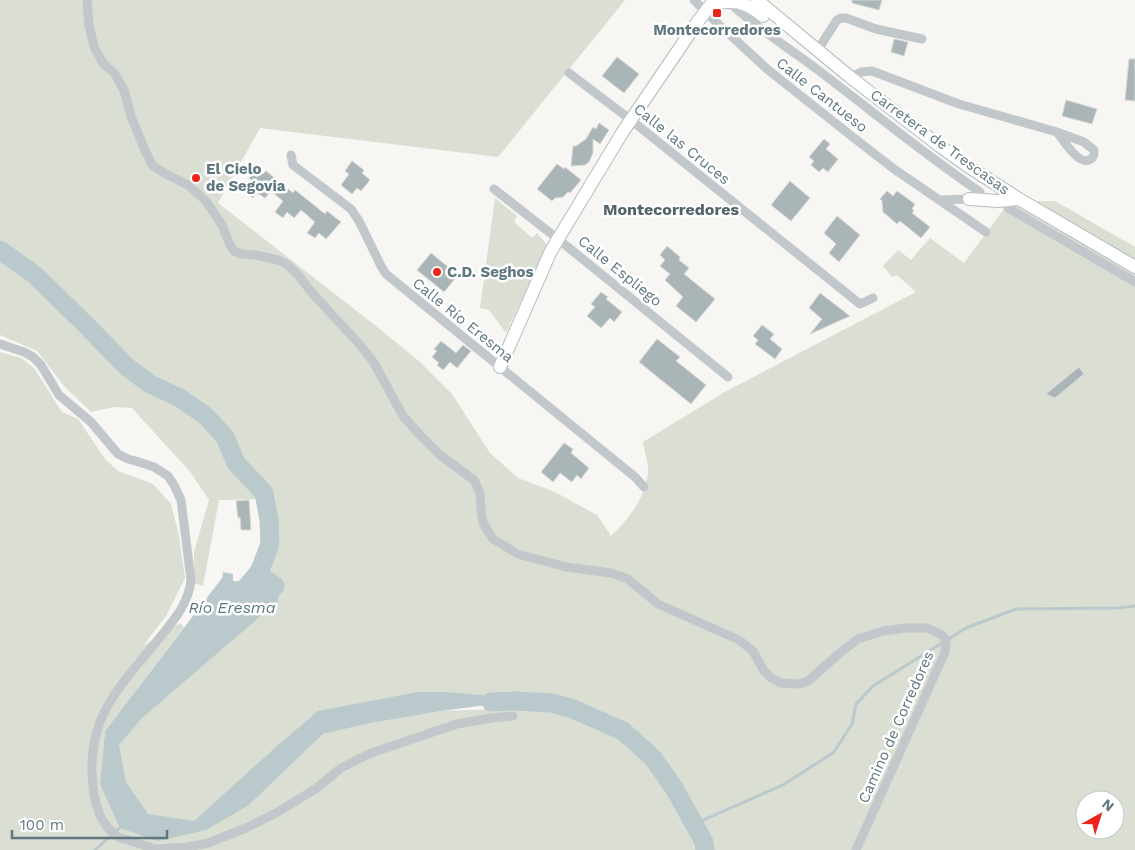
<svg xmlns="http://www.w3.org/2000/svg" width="1135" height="850" viewBox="0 0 1135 850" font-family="'Work Sans',sans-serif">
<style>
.green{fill:#daded3;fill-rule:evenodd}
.water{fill:#bacacc}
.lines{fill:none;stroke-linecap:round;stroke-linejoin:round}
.stream{stroke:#bacacc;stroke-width:3}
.river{stroke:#bacacc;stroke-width:19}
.building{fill:#aab5b8;stroke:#d8d7d5}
.secondary-casing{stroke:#b3bcbe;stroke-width:14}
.street{stroke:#c1c7ca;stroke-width:9}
.secondary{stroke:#fff;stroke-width:12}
.poi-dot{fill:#ee251b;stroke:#fff;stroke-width:2}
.labels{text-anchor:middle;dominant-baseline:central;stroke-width:5;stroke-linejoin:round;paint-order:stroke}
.poi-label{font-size:15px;font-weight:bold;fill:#5f7880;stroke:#fff;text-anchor:start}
.street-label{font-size:15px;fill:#5f7880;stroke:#fff}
.neighbourhood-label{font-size:16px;font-weight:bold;fill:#52646a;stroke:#fff}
.water-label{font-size:16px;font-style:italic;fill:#5a787c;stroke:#fff}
</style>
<rect width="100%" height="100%" fill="#f7f6f3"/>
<path class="green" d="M0,0H625L498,157L260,128L218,203L381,330L420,362L452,394L490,453L518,478L555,492L597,515L611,536C629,519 645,498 648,473C649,463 644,451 643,442L723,393L916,292L897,275L892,277L883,266L898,250L911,260L930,238L964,263L1009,202L1055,201L1135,247V850H0V352L21,358L34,368L62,412L78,419L105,459L118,471L153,484L171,504L179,536L185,578L166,616L143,646L180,623L184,627L105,731L100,784L158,841L249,805L323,734L371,723L441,711L522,708L578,712L552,703L517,701L407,706L309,732L230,811L153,832L108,757L182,653L255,577L261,568L265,558L256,559L264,543L267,510L265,499L219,500L203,586L194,583V552L209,500L191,473L132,408L114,407L91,412L64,386L37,351L0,335ZM1085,800H1115V830H1085Z
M495,198L517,216L514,222L532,238L537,233L547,245L506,333L489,310L480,308Z"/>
<path class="water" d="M223,572L233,574V581L246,582L250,574L278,595V601L142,718L119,745L126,782L148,814L194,821L278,745L318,711L418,692H446L481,695L517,701L441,711L371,723L323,734L249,805L206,830L158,841L120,828L100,784L105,731L222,578Z"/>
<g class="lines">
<path class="stream" d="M694,824L783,785L834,752L852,724L856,704L873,686L966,628L1016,609L1117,608L1135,606
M95,850L122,826"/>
<path class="river" d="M0,250L35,275L88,327L127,367L150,384L180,398L206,416L225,437L236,463L264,493L269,520L270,544L260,570L255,577L239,595
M251,601L262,598L275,586L258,574
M491,702L517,701L552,703L573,709L623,731L653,758L674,788L704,842L705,850"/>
</g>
<path class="building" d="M852,0H882L879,10L852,3Z
M894,39L908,42L904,56L891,52Z
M617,57L639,74L624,93L602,76Z
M1129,59H1135V101L1125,100Z
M1066,100L1097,109L1092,124L1062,116Z
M599,123L609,130L600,144L593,139V153L589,162L585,165L571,166L573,146H576L586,139L593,127L596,129Z
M824,139L830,144L826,149L838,159L828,172L823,168L819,172L811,165L814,161L809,157Z
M352,161L364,170L362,173L370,180L361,191L357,188L352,194L341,185L349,174L345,171Z
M557,164L564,169L565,167L581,180L570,193L568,192L563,197L555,198L552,201L537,189Z
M257,169L263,174L266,171L293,193L295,190L325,214L327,211L341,222L326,239L319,233L315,238L307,233L315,222L301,210L294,218L287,212L283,218L275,212L283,201L271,191L265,198L257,193L253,198L245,192L253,182L249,178Z
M790,181L810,198L791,221L771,205Z
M887,191L893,196L897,191L915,204L912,209L914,211L912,213L930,227L921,238L900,221L897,224L883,212L882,201L880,199Z
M837,216L860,235L839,262L829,253L836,244L824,233Z
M667,246L680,257L679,260L689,268L684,274L715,299L696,322L676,306L683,297L665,280L670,274L660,266L665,260L660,255Z
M431,253L458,275L444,292L417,270Z
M601,292L608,297L606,299L622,312L614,322L610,318L601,328L587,316L595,307L591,304Z
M820,293L850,316L810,334L822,319L809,308Z
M762,325L774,334L770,339L782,349L775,359L755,344L758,340L753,336Z
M657,339L680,357L676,361L706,385L691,404L639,362Z
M441,341L456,353L463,345L471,351L457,368L450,362L443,370L437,365L439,363L432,357L437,351L434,349Z
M1079,367L1084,374L1055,398L1046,394Z
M564,443L573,449L571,453L589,468L581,479L577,475L572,482L560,473L553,482L541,472Z
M249,500L251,530H241L240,517L238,518L236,501Z"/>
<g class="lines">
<g class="secondary-casing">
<path id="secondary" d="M757,0L850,77L941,147L966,165L1019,199L1135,267
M712,3C738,1 742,0 763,16
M969,199L998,201L1019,199
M500,367L550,253L558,239L622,133L696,24L712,3L716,0"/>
</g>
<path class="street" d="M87,0L89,25L94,47L103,63L115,74L124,90L131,116L146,153L153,166L166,174L188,185L206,201L222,225L230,245L234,251L241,254L256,255L278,260L288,265L298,275L313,294L361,346L374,363L403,416L417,432L440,455L474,480L480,493L481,510L483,523L493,539L518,554L566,567L611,573L628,579L658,604L739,640L753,651L764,671L771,678L781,683L799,684L808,681L841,652L858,639L883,631L906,628H927L936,632L943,636L946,641L945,652L856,850
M694,0L716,22L767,69L854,138L894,169L986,232
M732,5C759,30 789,48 818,70C872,111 924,154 980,192
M817,51L837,20L841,18H846L876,29L922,39
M569,73L631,120L860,304L873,298
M850,77L861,72L872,71L959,104L1057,132L1084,142L1094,150C1094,154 1094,158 1089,160C1079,165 1062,139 1057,132
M291,155L293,165L351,209L359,221L381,266L386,274L635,477L644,487
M494,189L558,239L728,377
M941,200L969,199
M1008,208L1135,282
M0,344L24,352L33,357L41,365L59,395L91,422L118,454L128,459L139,462L154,467L168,476L174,485L181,500L191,580C189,602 175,619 161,636C143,659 117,686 104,713C93,735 90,763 93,787C95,807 101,825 118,837L156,849L188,847L208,843L246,828L276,813L317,788L341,768L371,753L457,724L491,718L513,716"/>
<use href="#secondary" class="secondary"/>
</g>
<g class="poi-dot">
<rect x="712" y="8" width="10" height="10" rx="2.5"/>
<circle cx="196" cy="178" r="5"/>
<circle cx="437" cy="272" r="5"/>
</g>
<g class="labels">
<g class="poi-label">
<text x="717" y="30" text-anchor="middle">Montecorredores</text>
<text x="206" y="169">El Cielo<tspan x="206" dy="17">de Segovia</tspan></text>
<text x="447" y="272">C.D. Seghos</text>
</g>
<g class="street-label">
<text transform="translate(822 95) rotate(38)">Calle Cantueso</text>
<text transform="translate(940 142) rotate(36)">Carretera de Trescasas</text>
<text transform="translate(682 144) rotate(39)">Calle las Cruces</text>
<text transform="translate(620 271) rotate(39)">Calle Espliego</text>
<text transform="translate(463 320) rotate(39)">Calle Río Eresma</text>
<text transform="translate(896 727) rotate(-66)">Camino de Corredores</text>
</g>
<g class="neighbourhood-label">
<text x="671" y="209">Montecorredores</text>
</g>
<g class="water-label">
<text x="232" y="607">Río Eresma</text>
</g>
</g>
<g transform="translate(1100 815) rotate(39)"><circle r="24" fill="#ffffff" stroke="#bfc9cc"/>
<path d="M0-4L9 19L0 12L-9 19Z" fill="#ee251b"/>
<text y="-8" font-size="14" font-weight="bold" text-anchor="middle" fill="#5f7880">N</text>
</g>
<path d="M12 830v8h155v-8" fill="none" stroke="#5f7880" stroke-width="2.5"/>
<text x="20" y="830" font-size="15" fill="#5f7880" stroke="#ffffff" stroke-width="4" paint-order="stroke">100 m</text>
</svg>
